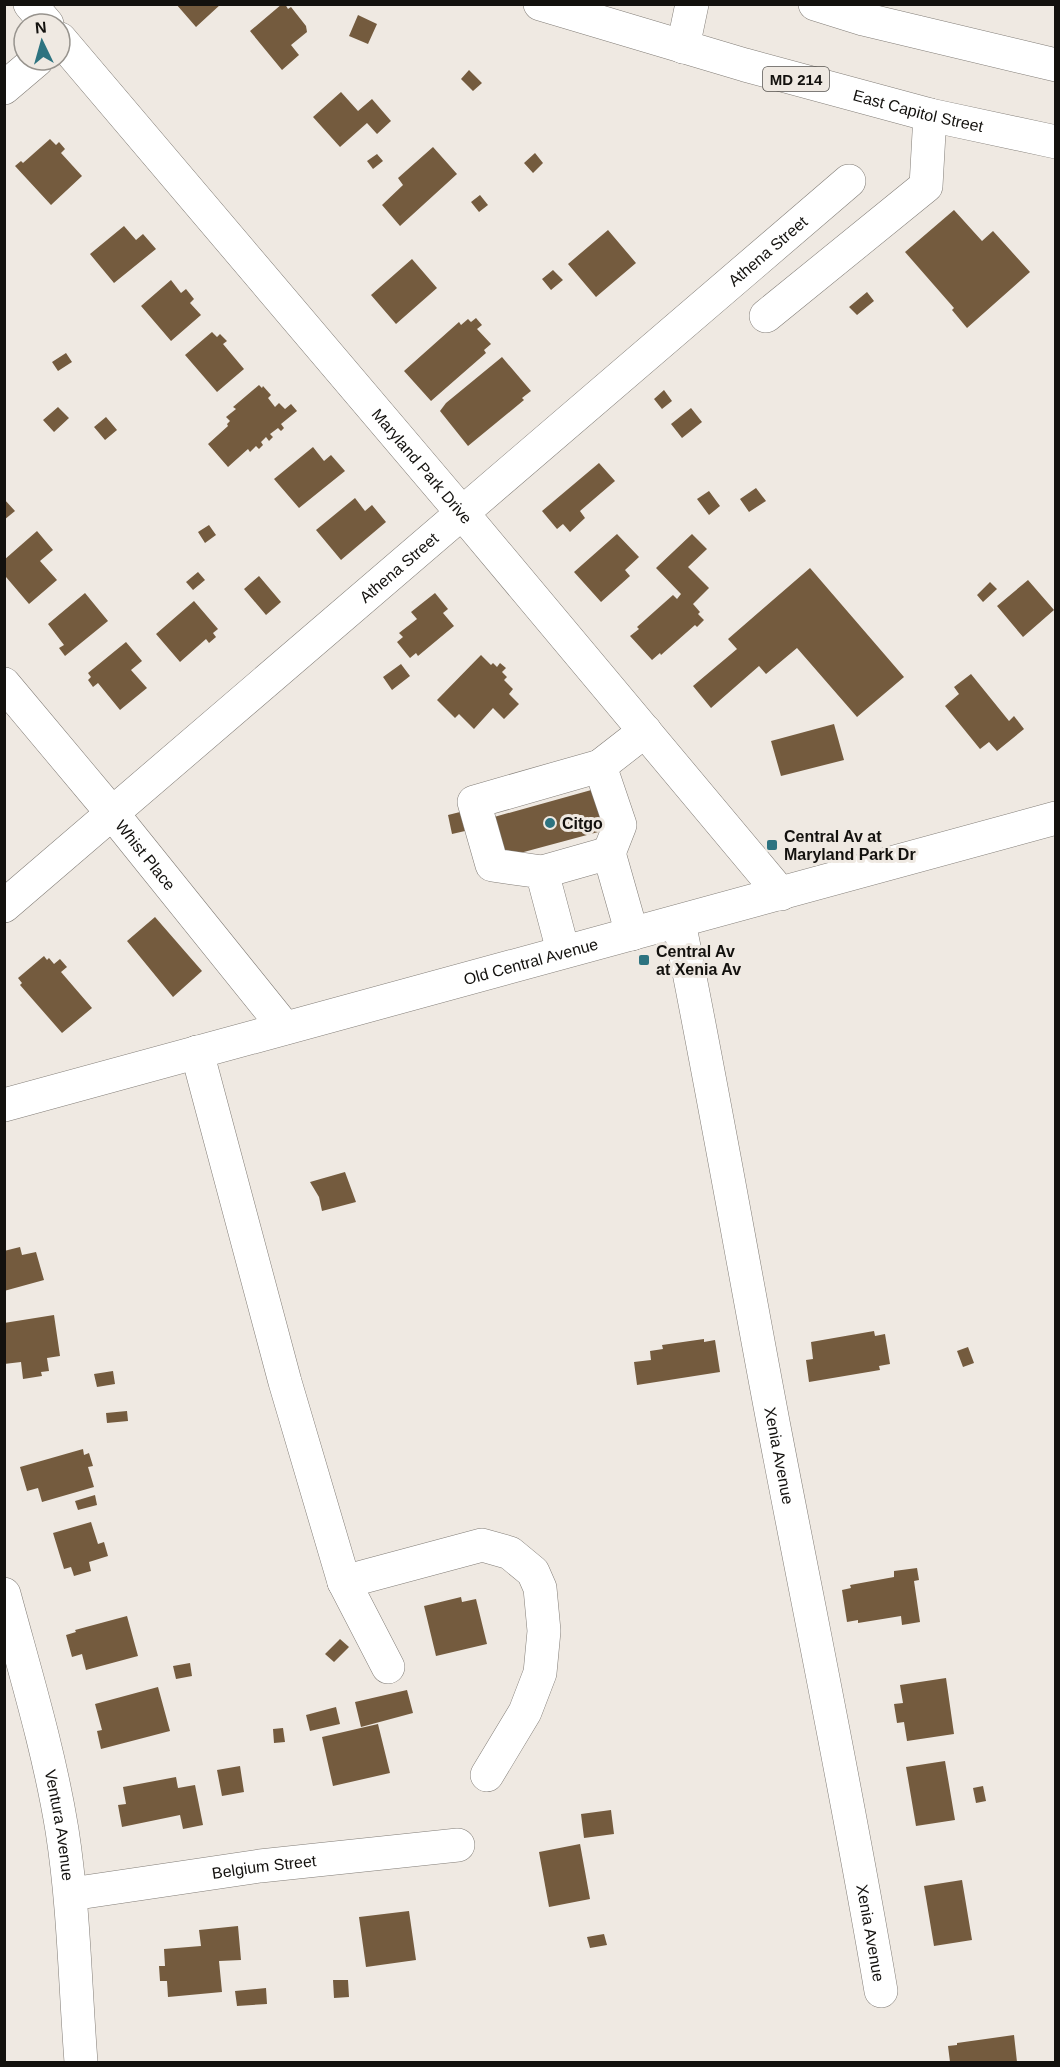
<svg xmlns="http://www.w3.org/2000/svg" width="1060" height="2067" viewBox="0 0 1060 2067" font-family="Helvetica,sans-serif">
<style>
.building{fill:#745b3e}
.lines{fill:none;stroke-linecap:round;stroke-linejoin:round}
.minor-casing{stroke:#827d77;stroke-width:34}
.major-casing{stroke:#827d77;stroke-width:34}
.minor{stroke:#fff;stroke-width:33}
.major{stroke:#fff;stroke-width:33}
.poi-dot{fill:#2d7380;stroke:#efe9e2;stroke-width:2}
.labels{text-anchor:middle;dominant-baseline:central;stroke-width:6;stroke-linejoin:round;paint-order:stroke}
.shield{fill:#efe9e2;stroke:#55524e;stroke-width:1.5}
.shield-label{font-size:15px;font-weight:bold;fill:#13110e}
.street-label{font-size:16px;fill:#13110e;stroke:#efe9e2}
.poi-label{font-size:16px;font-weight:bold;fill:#13110e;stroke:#efe9e2;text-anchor:start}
</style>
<rect width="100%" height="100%" fill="#efe9e2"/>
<path class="building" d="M176,4H221L196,27Z
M282,4H285L288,9L291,7L306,26L307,32L291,45L299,55L282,70L250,31Z
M358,15L377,24L368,44L349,36Z
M469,70L482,83L473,91L461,79Z
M341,92L358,111L372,99L391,121L377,134L367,123L340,147L313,117Z
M50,139L56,145L59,142L65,149L61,153L82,176L51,205L15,166L21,161L23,163Z
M433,147L457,174L400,226L382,205L403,185L398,178Z
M535,153L543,163L533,173L524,163Z
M377,154L383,161L373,169L367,161Z
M480,195L488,205L479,212L471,202Z
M954,210L982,241L993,231L1030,272L967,328L952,310L954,308L905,252Z
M124,226L136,240L143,234L156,249L114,283L90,254Z
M608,230L636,263L596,297L568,264Z
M412,259L437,288L396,324L371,295Z
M553,270L563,280L551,290L542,279Z
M171,280L181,293L186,289L194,299L190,303L201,315L171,341L141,306Z
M867,292L874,301L857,315L849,307Z
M476,318L482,325L477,329L491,344L484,350L486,353L431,401L404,371L459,322L461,325L468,319L471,322Z
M212,332L217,337L220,334L227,341L223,344L244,369L217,392L185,355Z
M66,353L72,362L58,371L52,362Z
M502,357L531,391L522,398L524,400L468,446L440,411L446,403Z
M259,385L262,388L263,386L271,395L268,398L275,407L279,403L285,409L291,404L297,411L281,424L284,428L281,431L278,428L270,434L273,437L269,441L266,437L261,442L263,445L259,449L256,446L250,452L248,449L228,467L208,444L228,426L227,424L230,421L226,417L236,409L233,407Z
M664,390L672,401L662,409L654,399Z
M58,407L69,418L54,432L43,420Z
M691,408L702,422L682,438L671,424Z
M106,417L117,430L105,440L94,427Z
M313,447L324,461L331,455L345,471L299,508L274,479Z
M599,463L615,481L580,511L585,518L570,532L563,524L557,529L542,511Z
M756,488L766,501L749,512L740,499Z
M709,491L720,506L709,515L697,499Z
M355,498L365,511L372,505L386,522L341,560L316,530Z
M4,499L15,511L4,520Z
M209,525L216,535L205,543L198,532Z
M37,531L53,550L40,561L57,580L29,604L6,577L4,578V560Z
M617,534L639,557L625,570L630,576L601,602L574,572Z
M692,534L707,549L688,567L709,588L693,604L700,612L698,614L704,620L697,627L695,625L661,655L660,653L652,660L630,636L639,629L637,627L673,595L677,599L681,594L656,568Z
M810,568L904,677L857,717L797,648L766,674L759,666L711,708L693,686L737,649L728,639Z
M198,572L205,580L193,590L186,582Z
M259,576L281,602L266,615L244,589Z
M1028,580L1054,610L1023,637L997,606Z
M990,582L997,589L983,602L977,595Z
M85,593L108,621L65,656L59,648L64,645L48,624Z
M435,593L448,609L443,613L454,626L418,656L416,653L410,658L397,642L403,637L399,633L417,619L411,612Z
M194,601L218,629L213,633L216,637L209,643L206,639L180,662L156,634Z
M126,642L142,661L131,670L147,688L120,710L98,683L93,687L88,680L91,677L88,673Z
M481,655L491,665L493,663L497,667L500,663L506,668L502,672L507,677L504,680L513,689L509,694L519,704L504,719L493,708L474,729L459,714L455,718L437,700Z
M401,664L410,676L392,690L383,677Z
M971,674L1009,721L1014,716L1024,729L997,751L989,742L980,749L945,706L959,694L954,687Z
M834,724L844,760L781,776L771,741Z
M602,787L613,828L498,859L487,819Z
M460,812L465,831L452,834L448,815Z
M155,917L202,971L173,997L127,941Z
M44,956L47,960L49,958L54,964L60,959L67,967L61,972L92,1008L62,1033L20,985L22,983L18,978Z
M345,1172L356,1202L322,1211L319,1197L310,1182Z
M20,1247L22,1255L36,1252L44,1280L4,1291V1251Z
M54,1315L60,1356L47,1358L49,1371L41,1372L42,1376L23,1379L21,1362L4,1364V1323Z
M874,1331L875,1336L885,1334L890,1364L879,1366L880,1370L809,1382L806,1360L813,1359L811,1342Z
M704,1339V1342L715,1340L720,1372L637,1385L634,1362L651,1360L650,1351L663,1349L662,1345Z
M968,1347L974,1363L963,1367L957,1351Z
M113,1371L115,1384L97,1387L94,1374Z
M127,1411L128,1421L107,1423L106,1413Z
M83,1449L84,1455L89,1453L93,1466L88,1467L94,1487L42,1502L38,1488L27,1491L20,1467Z
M95,1495L97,1505L78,1510L75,1501Z
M91,1522L98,1544L104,1542L108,1556L89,1562L91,1571L74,1576L71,1567L64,1569L53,1533Z
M917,1568L919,1580L914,1581L920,1622L902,1625L901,1616L858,1623V1620L847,1622L842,1590L851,1588L850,1585L894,1577V1571Z
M461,1597L462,1602L476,1599L487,1644L436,1656L424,1606Z
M127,1616L138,1656L86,1670L82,1654L72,1657L66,1635L76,1632L75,1630Z
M340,1639L349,1647L334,1662L325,1654Z
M190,1663L192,1676L176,1679L173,1666Z
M946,1678L954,1734L907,1741L904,1722L897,1723L894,1704L903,1703L900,1685Z
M158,1687L170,1731L101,1749L97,1731L102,1730L95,1704Z
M407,1690L413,1713L361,1727L355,1702Z
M336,1707L340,1724L310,1731L306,1715Z
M378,1724L390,1773L333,1786L322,1737Z
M283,1728L285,1742L274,1743L273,1729Z
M945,1761L955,1820L916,1826L906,1767Z
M240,1766L244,1792L222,1796L217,1770Z
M176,1777L178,1788L195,1785L203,1825L183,1829L180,1815L122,1827L118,1805L126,1804L123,1787Z
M983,1786L986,1801L976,1803L973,1788Z
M611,1810L614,1834L584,1838L581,1814Z
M580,1844L590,1899L549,1907L539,1852Z
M962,1880L972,1940L934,1946L924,1886Z
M409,1911L416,1960L366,1967L359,1917Z
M238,1926L241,1960L219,1961L222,1992L168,1997L167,1981H160L159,1966H165L164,1949L201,1946L199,1930Z
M604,1934L607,1945L590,1948L587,1937Z
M333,1980H348L349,1997L334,1998Z
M266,1988L267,2004L237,2006L235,1991Z
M1014,2035L1017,2062H950L948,2046L957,2045V2043Z"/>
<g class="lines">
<g class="minor-casing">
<g id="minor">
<path d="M30,4L47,24"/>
<path id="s1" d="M60,39L463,514L781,894"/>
<path d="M683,47L692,4"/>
<path d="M4,88L37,60"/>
<path d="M766,316L926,186L930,115"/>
<path id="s2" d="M4,684L112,813L285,1028"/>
<path d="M600,766L620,825L609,853"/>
<path d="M542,872L609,853L632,934"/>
<path id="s3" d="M4,906L849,181"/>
<path id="s4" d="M679,922C713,1090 742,1258 774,1427C810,1615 849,1802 881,1991"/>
<path d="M563,951L542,872L492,865L474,802L600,766L645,731"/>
<path d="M197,1052L285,1382L344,1582L388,1667"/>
<path d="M344,1582L482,1545L510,1553L533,1572L540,1588L544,1631L540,1673L525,1712L487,1775"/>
<path id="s5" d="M4,1594C25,1672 49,1750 62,1830C74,1907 75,1985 81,2062"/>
<path id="s6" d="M71,1894L260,1866L458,1845"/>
</g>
</g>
<g class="major-casing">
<g id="major">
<path id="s7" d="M540,4L745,65L930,115L1056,142"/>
<path d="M815,4L863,19L1056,65"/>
<path id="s8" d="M4,1105L1056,818"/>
</g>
</g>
<use href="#minor" class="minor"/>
<use href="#major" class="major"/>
</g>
<g class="poi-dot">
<circle cx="550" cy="823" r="6"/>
<rect x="766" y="839" width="12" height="12" rx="3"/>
<rect x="638" y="954" width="12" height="12" rx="3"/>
</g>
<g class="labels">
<rect class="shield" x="763" y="67" width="66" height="24" rx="4.5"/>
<g class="shield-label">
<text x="796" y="79">MD 214</text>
</g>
<g class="street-label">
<text stroke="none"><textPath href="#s7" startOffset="393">East Capitol Street</textPath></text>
<text stroke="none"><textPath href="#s3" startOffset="1006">Athena Street</textPath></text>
<text stroke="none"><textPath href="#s1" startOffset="560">Maryland Park Drive</textPath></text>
<text stroke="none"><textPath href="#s3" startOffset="520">Athena Street</textPath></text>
<text stroke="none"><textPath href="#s2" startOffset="222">Whist Place</textPath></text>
<text stroke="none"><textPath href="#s8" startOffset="546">Old Central Avenue</textPath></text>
<text stroke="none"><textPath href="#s4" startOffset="543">Xenia Avenue</textPath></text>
<text stroke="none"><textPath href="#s5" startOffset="238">Ventura Avenue</textPath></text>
<text stroke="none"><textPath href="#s6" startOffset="195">Belgium Street</textPath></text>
<text stroke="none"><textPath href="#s4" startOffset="1029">Xenia Avenue</textPath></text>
</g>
<g class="poi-label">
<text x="562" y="823">Citgo</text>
<text x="784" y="836">Central Av at<tspan x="784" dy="18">Maryland Park Dr</tspan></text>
<text x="656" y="951">Central Av<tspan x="656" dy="18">at Xenia Av</tspan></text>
</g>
</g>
<rect width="1060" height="2067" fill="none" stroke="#13110e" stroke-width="12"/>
<g transform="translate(42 42) rotate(355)"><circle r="28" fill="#efe9e2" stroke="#97938d" stroke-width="1.5"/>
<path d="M0-4.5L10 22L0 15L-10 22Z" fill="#2d7380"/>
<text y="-9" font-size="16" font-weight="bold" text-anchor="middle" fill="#13110e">N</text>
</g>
</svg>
